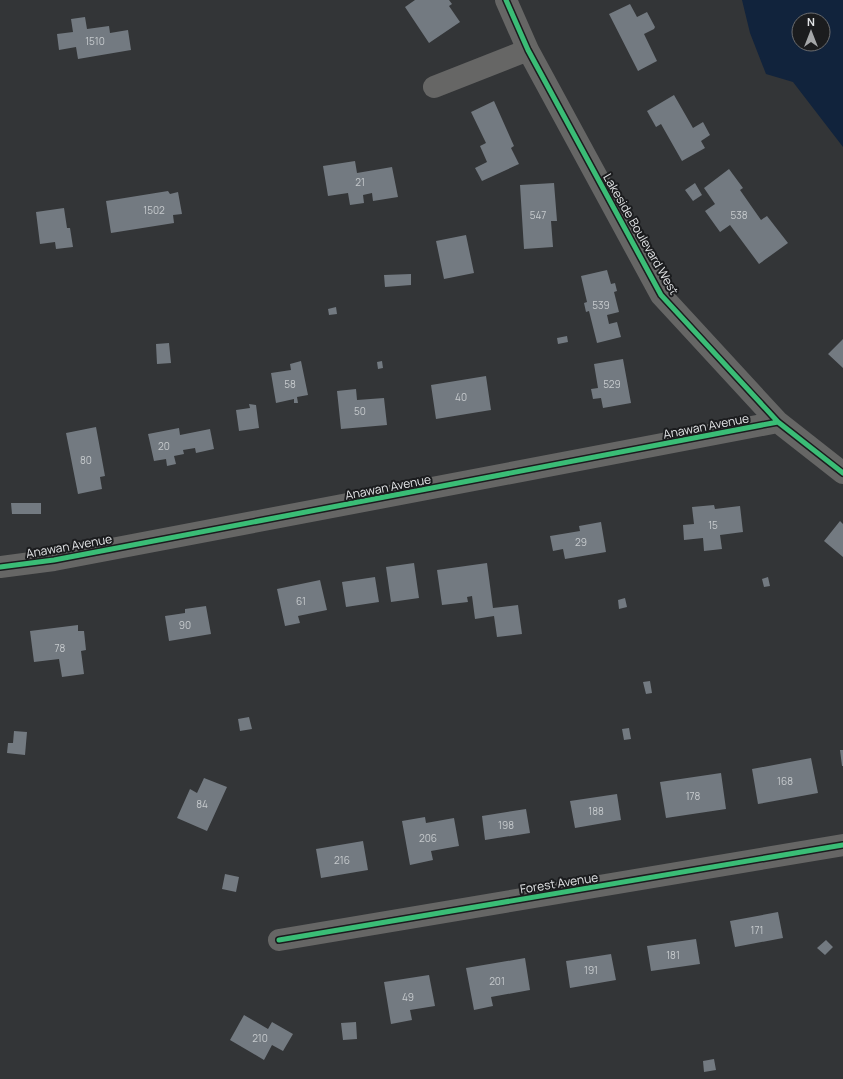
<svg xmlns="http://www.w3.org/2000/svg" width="843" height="1079" viewBox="0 0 843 1079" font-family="Manrope,sans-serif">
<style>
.water{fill:#11233c;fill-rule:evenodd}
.building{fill:#737a81}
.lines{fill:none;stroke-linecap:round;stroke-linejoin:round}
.street{stroke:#666665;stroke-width:22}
.cycleway-casing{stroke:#1b1c1e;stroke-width:8}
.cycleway{stroke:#3abd76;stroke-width:5}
.labels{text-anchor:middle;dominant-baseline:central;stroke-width:4;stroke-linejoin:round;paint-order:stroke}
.number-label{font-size:10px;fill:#c6cacd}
.street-label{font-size:12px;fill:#e2e4e6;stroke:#1b1c1e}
</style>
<rect width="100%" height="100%" fill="#333537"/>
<path class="water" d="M742,0H843V147L793,82L766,74L750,33ZM799,20H823V44H799Z"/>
<path class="building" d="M415,0H449L452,4L449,6L460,22L429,43L405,7Z
M630,4L637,17L647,12L655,27L654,29L644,34L657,61L638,71L609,14Z
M85,17L87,29L109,26L110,33L128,30L131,50L78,59L76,47L59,50L57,34L73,32L71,19Z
M674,95L693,128L703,122L710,135L701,141L705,148L682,161L661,124L656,127L647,111Z
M494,101L514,146L511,148L519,164L482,181L475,168L487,162L480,146L486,143L471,112Z
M355,161L357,173L392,167L398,197L373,201L372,193L363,195L364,203L350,205L348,193L328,196L323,166Z
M729,169L743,188L740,190L761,220L767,216L788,243L759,264L730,225L720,232L705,211L715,204L704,188Z
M554,183L557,221H551L553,247L524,249L520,185Z
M695,183L702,195L693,201L685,190Z
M168,191L170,194L178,192L182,214L173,215L174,223L111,233L106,201Z
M64,208L67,228H70L73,247L56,249L55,242L40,244L36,212Z
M466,235L474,273L444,279L436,241Z
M607,270L611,284L615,283L617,291L614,292L619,312L607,315L609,324L617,322L621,337L597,343L589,311L586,312L584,303L587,302L581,276Z
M411,274V285L385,287L384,275Z
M336,307L337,314L329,315L328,309Z
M567,336L568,342L558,344L557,338Z
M843,339V368L828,354Z
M169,343L171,363L157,364L156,344Z
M623,359L631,403L603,408L601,398L593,399L591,389L598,388L594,364Z
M301,361L308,395L297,397L298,403H294V399L276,403L271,373L291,370L290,364Z
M382,361L383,368L378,369L377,362Z
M486,376L491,410L436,419L431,385Z
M356,389L357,400L384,398L387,425L341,429L337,391Z
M249,404L256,405L259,428L239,431L236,410L250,408Z
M96,427L105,476L100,477L102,489L78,494L66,433Z
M179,428L180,435L210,429L214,449L196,453L195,448L183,450L184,454L174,456L176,464L167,466L166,459L154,461L148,434Z
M11,503H41V514H12Z
M714,505L715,509L740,506L743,532L720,535L722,549L704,551L703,538L684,540L683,525L694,524L692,507Z
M840,521L843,524V557L824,541Z
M601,522L606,552L565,559L563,549L553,551L550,536L580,531L579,526Z
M414,563L419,598L391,602L386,567Z
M487,563L493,608L518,605L522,634L497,637L494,616L475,619L472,596L467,597L468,602L442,605L437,570Z
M375,577L379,602L346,607L342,582Z
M768,577L770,586L764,587L762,579Z
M320,580L327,610L298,616L300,623L285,626L277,589Z
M625,598L627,607L619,609L618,600Z
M206,606L211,634L169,641L165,616L185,613V609Z
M78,625V631H84L86,650L81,651L84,674L62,677L59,659L34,662L30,631Z
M650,681L652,693L646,694L643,682Z
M249,717L252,729L240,731L238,719Z
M629,728L631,739L624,740L622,729Z
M14,731L27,732L25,755L7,753L8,743H13Z
M840,750H843V766H842Z
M811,758L818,793L758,804L752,769Z
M721,773L726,809L666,818L660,782Z
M204,778L227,787L207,831L177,818L190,789L197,793Z
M617,794L621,820L575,828L570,801Z
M526,809L530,833L485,840L482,816Z
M425,817L426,823L454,818L459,846L431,851L433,860L410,865L402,821Z
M363,841L368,870L321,878L316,849Z
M225,874L239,877L236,892L222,889Z
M778,912L783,938L735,947L730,921Z
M696,939L700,964L651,971L647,946Z
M826,940L833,947L825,955L817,948Z
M611,954L616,980L570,988L566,961Z
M525,958L530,990L491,997L493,1006L474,1010L466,968Z
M429,975L435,1006L410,1010L412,1020L391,1024L384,982Z
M244,1015L268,1029L272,1022L293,1034L283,1051L272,1045L264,1060L230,1040Z
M356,1022L357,1039L343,1040L341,1023Z
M714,1059L716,1070L704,1072L703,1061Z"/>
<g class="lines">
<path class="street" d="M506,0L528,50L661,295L778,422L843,473
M434,87L528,50
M0,567L54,560L778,422
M279,940L843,845"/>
<g class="cycleway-casing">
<path id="cycleway" d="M506,0L528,50L661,295L778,422L843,473
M0,567L54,560L778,422
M279,940L843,845"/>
</g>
<use href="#cycleway" class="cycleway"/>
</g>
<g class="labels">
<g class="number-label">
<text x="95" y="41">1510</text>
<text x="360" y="182">21</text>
<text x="154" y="210">1502</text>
<text x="538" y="215">547</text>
<text x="739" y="215">538</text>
<text x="601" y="305">539</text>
<text x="290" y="384">58</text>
<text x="612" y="384">529</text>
<text x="461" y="397">40</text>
<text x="360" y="411">50</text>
<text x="164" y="446">20</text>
<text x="86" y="460">80</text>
<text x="713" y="525">15</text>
<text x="581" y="542">29</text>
<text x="301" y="601">61</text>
<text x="185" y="625">90</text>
<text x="60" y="648">78</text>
<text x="785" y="781">168</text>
<text x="693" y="796">178</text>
<text x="202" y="804">84</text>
<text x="596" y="811">188</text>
<text x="506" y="825">198</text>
<text x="428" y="838">206</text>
<text x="342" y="860">216</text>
<text x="757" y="930">171</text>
<text x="673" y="955">181</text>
<text x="591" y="970">191</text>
<text x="497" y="981">201</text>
<text x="408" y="997">49</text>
<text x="260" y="1038">210</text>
</g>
<g class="street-label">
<text transform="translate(641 234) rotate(60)">Lakeside Boulevard West</text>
<text transform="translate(706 426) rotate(-11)">Anawan Avenue</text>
<text transform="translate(388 487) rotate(-11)">Anawan Avenue</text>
<text transform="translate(69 546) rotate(-10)">Anawan Avenue</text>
<text transform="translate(559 883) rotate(-9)">Forest Avenue</text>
</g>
</g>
<g transform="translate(811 32)"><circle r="19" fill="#1b1c1e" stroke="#6b6c6e"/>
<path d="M0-3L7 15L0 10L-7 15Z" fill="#a5a7a9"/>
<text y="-6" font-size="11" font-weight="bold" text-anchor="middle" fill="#e2e4e6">N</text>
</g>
</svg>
